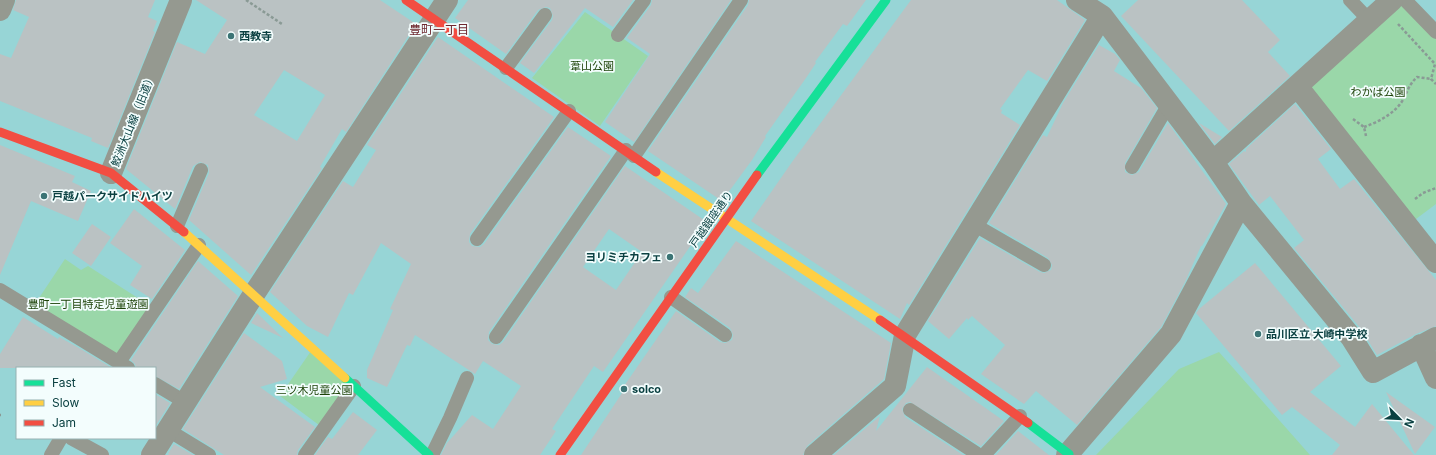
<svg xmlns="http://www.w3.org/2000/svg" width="1436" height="455" viewBox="0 0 1436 455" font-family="Inter,'Noto Sans JP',sans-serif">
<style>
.green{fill:#9ad7a9}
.building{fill:#bac2c3;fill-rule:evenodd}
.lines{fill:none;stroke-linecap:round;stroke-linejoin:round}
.path{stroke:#8a9a95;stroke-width:2.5;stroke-dasharray:3 2;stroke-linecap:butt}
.lane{stroke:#959990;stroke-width:14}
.street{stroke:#959990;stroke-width:22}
.fast{stroke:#16e098;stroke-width:9}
.slow{stroke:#ffcf43;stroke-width:9}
.jam{stroke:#f24e42;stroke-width:9}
.poi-dot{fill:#3b7475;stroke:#f3fdfd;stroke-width:1.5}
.labels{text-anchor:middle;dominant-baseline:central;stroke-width:3.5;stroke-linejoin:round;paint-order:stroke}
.poi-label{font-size:11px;font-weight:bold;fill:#0a4041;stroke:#f3fdfd;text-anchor:start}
.park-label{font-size:11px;fill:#1d4308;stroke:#f3fdfd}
.street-label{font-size:11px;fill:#0a4041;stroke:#f3fdfd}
.neighbourhood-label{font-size:12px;fill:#6f282f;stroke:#f3fdfd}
</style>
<rect width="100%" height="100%" fill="#97d5d6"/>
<path class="green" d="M1405,0L1436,33V204L1408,225L1297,86Z
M585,12L648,56L600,126L532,78Z
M65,259L81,270L88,266L152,307L117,358L33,307Z
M311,351L347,385L319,425L280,396Z
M1219,352L1310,455H1096L1179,369Z"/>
<path class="building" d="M16,0H155L148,17L157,21L153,31L155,32L108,148L91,141L92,138L0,101V54L11,58L29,17L13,10Z
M196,0H380L416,24L346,132L342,129L320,167L322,168L251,275L189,220L209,173L208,165L200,162L193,166L175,209L126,169L177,42L205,54L227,20ZM284,70L325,95L297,141L254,115Z
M468,0H633L613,27L585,8L534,73L520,63L552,20L553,16L550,8L546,7L538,10L506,54L455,18Z
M652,0H731L634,142L605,122L650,54L627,38L651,5Z
M749,0H866L847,26L843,24L815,62L816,63L806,78L765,136L766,137L752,160L722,201L648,151L748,5Z
M911,0H1057L1085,20L1047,81L1028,70L1000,109L1002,110L1001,113L1020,125L909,305L907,303L900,319L751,221L792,162Z
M1138,0H1242L1280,40L1268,52L1290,76L1229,131L1121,16Z
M438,37L554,117L470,234L469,242L472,246L480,247L484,244L568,127L611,156L489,332L488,340L492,344L499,345L503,342L625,166L707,222L603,372L594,366L552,429L556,431L540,455H441L447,443L472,415L493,429L521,386L483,361L475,374L415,335L410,346L407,345L387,387L367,378V370L393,310L390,309L411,264L381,243L353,295L349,293L328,337L307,326L270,292L343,181L353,187L376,150L367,145ZM609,229L642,252L616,290L583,267Z
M1099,45L1115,54L1120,60L1114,71L1141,88L1157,108L1125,163V172L1132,175L1139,172L1168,123L1226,204L1202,246H1201L1185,282L1161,327L1077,425L1036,391L1024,404L981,374L1005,345L972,316L968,320L967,318L949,339L928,321L980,238L1040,272L1044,273L1051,270L1052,265L1048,258L989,223L1043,135L1047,137L1063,103Z
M1295,104L1331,149L1318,159L1340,189L1354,179L1436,280V326L1416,334L1377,355L1361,329L1294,248L1304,240L1270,196L1259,205L1229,164L1244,151L1246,152V149Z
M1199,123L1222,137L1215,144Z
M0,145L75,176L72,182L91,191L78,221L31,201L0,275Z
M134,209L185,250L152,299L130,285L142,266L110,243Z
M92,224L111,237L91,266L72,253Z
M736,241L891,343L884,379L807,446L803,455H581L626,387L624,386L676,311L720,342L725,343L732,340L733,335L730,328L685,297L691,288L698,293Z
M198,261L238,296L179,389L155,376V368H136L135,364L131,360Z
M1255,263L1341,366L1310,392L1355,427L1372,404L1414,455H1332L1340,445L1292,407L1282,415L1196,313L1199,309Z
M257,313L283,338L251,323Z
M23,317L58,339L59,337L79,348L112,368H0V354Z
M244,333L282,361L287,379L260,387L315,427L298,450L297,455H224L183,429Z
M927,367L1004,421L981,446L910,402L906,403L902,409L905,417L963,455H834L880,416L876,431Z
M1386,392L1435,427L1415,454Z
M155,394L170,403L155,427Z
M353,412L377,430L358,455H315L328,437L332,439Z
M1018,431L1045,452L1049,455H996Z
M174,444L193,455H169L168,454Z"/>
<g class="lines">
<path class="path" d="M246,0L282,24
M1398,24L1435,64L1431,79L1436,84
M1353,119L1364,127L1366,136
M1364,127C1379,122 1397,112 1404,98C1408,89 1410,84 1417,77L1431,79
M1415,199L1423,193L1436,188
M0,415H1"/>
<path class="lane" d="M1350,0L1369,20
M1405,0L1436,32
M618,35L644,0
M506,68L545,15
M634,156L741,0
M1132,167L1169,104
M973,224L1044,265
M177,226L201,170
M477,239L569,111
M0,290L128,368
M671,297L725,335
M496,337L626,150
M119,362L199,245
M155,384L185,402
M910,410L979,455
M168,430L209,455
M71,438L102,455
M51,455L61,438
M305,455L354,386
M432,455L450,418L467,378
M984,455L1020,416"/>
<path class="street" d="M1077,0L1102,16L1213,162L1392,0
M0,10L4,0
M1297,86L1436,262
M1213,162L1241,203L1351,337L1373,372L1436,338
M111,173L181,0
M1421,345L1436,378
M152,455L254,294L447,0
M815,455L895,386L905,335L1102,16
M1067,455L1171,334L1241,203"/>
<path class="fast" d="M757,175L886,0
M345,378L429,455
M1028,423L1069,454"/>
<path class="slow" d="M656,172L880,320
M184,232L345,378"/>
<path class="jam" d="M406,0L656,172
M0,132L111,173L184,232
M880,320L1028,423
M560,455L757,175"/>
</g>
<g class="poi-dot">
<circle cx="231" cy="36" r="4"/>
<circle cx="44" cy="196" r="4"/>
<circle cx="670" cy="257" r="4"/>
<circle cx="1258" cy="334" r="4"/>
<circle cx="624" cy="389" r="4"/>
</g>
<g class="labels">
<g class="poi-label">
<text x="239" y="36">西教寺</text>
<text x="52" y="196">戸越パークサイドハイツ</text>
<text x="662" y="257" text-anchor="end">ヨリミチカフェ</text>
<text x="1266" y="334">品川区立 大崎中学校</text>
<text x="632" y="389">solco</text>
</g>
<g class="park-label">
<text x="592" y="66">葦山公園</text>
<text x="1378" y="92">わかば公園</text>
<text x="88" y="304">豊町一丁目特定児童遊園</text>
<text x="314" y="390">三ツ木児童公園</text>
</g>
<g class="street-label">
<text transform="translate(133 120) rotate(-68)">鮫洲大山線（旧道）</text>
<text transform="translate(711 219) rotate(-55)">戸越銀座通り</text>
</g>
<g class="neighbourhood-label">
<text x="439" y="29">豊町一丁目</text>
</g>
</g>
<rect x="16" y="367" width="140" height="72" fill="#f3fdfd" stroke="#96b1b2"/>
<rect x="24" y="380" width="20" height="6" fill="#16e098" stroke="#96b1b2"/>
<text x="52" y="387" font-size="12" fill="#0a4041">Fast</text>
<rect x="24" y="400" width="20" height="6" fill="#ffcf43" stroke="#96b1b2"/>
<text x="52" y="407" font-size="12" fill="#0a4041">Slow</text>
<rect x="24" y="420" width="20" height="6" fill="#f24e42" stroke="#96b1b2"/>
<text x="52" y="427" font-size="12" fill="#0a4041">Jam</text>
<g transform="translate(1400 419) rotate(114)" stroke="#f3fdfd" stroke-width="3" paint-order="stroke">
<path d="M0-3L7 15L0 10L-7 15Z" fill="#0a4041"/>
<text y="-6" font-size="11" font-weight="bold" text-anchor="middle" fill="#0a4041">N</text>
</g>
</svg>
